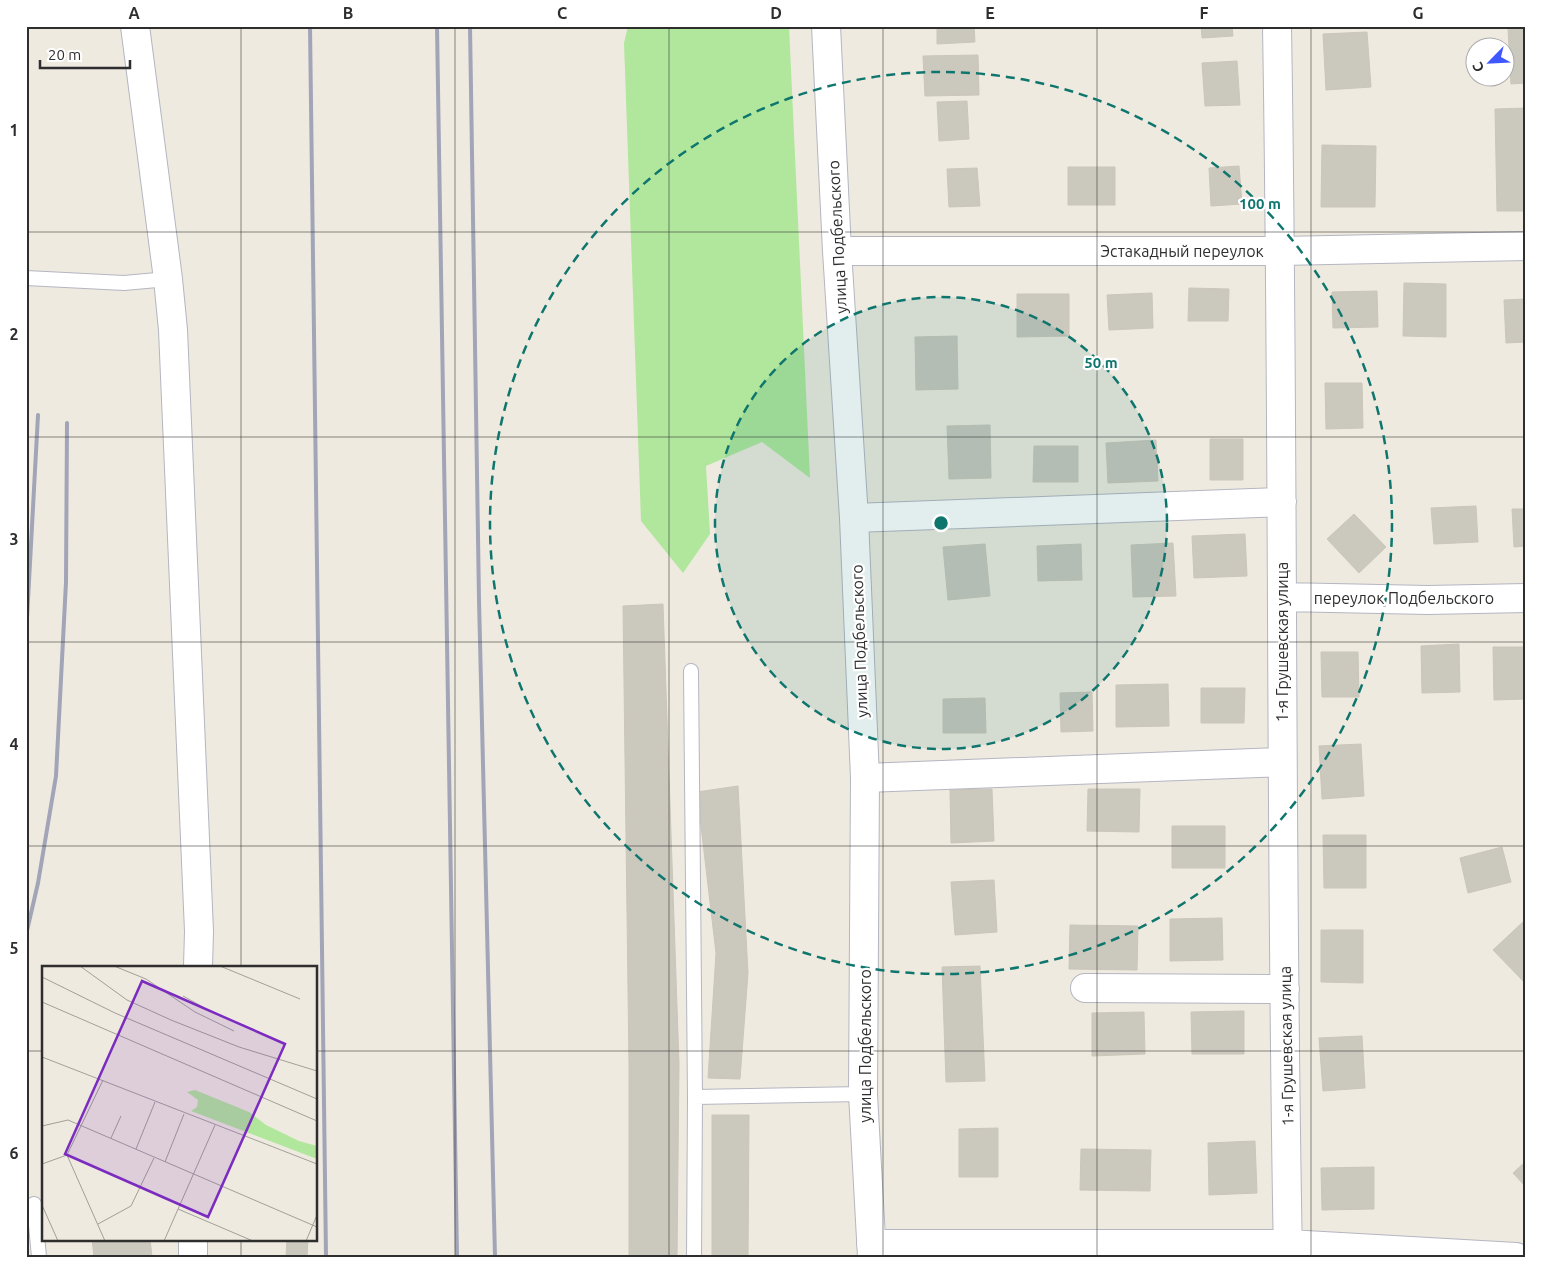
<svg xmlns="http://www.w3.org/2000/svg" width="1552" height="1283" viewBox="0 0 1552 1283" font-family="Ubuntu,sans-serif">
<style>
.green{fill:#b1e79c}
.building{fill:#cbc8be;stroke:#cbc6b9}
.lines{fill:none;stroke-linecap:round;stroke-linejoin:round}
.service-casing{stroke:#b4b6c1;stroke-width:16}
.minor-casing{stroke:#b4b6c1;stroke-width:30}
.service{stroke:#fff;stroke-width:14}
.minor{stroke:#fff;stroke-width:28}
.rail{stroke:#a2a4b8;stroke-width:4}
.grid{fill:none;stroke:#2e2e2e;stroke-width:1;stroke-opacity:0.55}
.ring{fill:none;stroke:#0f766e;stroke-width:2.5;stroke-dasharray:9 6}
.labels{text-anchor:middle;dominant-baseline:central;stroke-width:4.5;stroke-linejoin:round;paint-order:stroke}
.street-label{font-size:16px;fill:#2e2e2e;stroke:#fff}
.inset-road{fill:none;stroke:#a29f99;stroke-width:1}
.view{fill:#7b2cbf;fill-opacity:0.15;stroke:#7b2cbf;stroke-width:2.5}
.inset-edge{fill:none;stroke:#2e2e2e;stroke-width:2.5}
.centre{fill:#0f766e;stroke:#fff;stroke-width:2.5}
.ring-label{font-size:15px;text-anchor:middle;font-weight:bold;fill:#0f766e;stroke:#fff;stroke-width:4.5;stroke-linejoin:round;paint-order:stroke}
.neatline{fill:none;stroke:#2e2e2e;stroke-width:2}
.grid-label{font-size:16px;text-anchor:middle;font-weight:bold;fill:#2e2e2e}
</style>
<rect width="100%" height="100%" fill="#efeae0"/>
<path class="green" d="M628,26H789L810,478L762,442L706,466L710,534L683,573L641,521L624,43Z"/>
<path class="building" d="M937,26H974L975,42L937,44Z
M1201,26H1232L1233,36L1202,38Z
M1526,27V83L1511,84L1508,28Z
M1367,32L1371,87L1326,90L1323,34Z
M978,55L979,95L925,96L923,56Z
M1237,61L1240,105L1205,106L1202,63Z
M967,101L969,139L939,141L937,102Z
M1526,108V211H1497L1495,109Z
M1322,145L1376,146L1375,207H1321Z
M1239,166L1242,204L1211,206L1209,168Z
M1068,167H1115V205H1068Z
M977,168L980,206L949,207L947,169Z
M1404,283L1446,284V337L1403,336Z
M1189,288L1229,289L1228,321H1188Z
M1377,291L1378,327L1333,328L1332,292Z
M1152,293L1153,328L1109,330L1107,295Z
M1017,294H1069V336L1017,337Z
M1526,299V342L1506,343L1504,300Z
M957,336L958,389L916,390L915,337Z
M1325,383H1362L1363,428L1326,429Z
M990,425L991,478L949,479L947,426Z
M1210,439H1243V480H1210Z
M1156,440L1158,481L1108,483L1106,443Z
M1034,446H1078V482H1033Z
M1476,506L1478,542L1434,544L1431,508Z
M1512,509H1526V546L1514,547Z
M1354,514L1386,547L1359,573L1327,539Z
M1245,534L1247,576L1194,578L1192,536Z
M1173,543L1176,596L1133,597L1131,545Z
M985,544L990,596L948,600L943,547Z
M1081,544L1082,580L1038,581L1037,546Z
M663,604L679,1063L677,1257H629V1066L623,606Z
M1459,644L1460,692L1422,693L1421,646Z
M1493,647H1526V699L1494,700Z
M1321,652H1358L1359,697H1322Z
M1168,684L1169,726L1116,727V685Z
M1201,688H1245L1244,723H1201Z
M1092,692L1093,731L1061,732L1060,693Z
M985,698L986,733H943V699Z
M1361,744L1364,796L1322,799L1319,746Z
M738,786L748,973L740,1079L708,1078L716,953L697,792Z
M992,789L994,841L951,843L950,790Z
M1088,789H1140L1139,832L1087,831Z
M1172,826H1225V868H1172Z
M1323,835H1366V888H1324Z
M1502,847L1511,882L1468,893L1460,858Z
M994,880L997,932L955,935L951,882Z
M1222,918L1223,960L1170,961V919Z
M1524,921L1526,923V984L1493,950Z
M1070,925L1138,926L1137,970L1069,969Z
M1321,930H1363V983L1321,982Z
M980,966L985,1081L946,1082L942,967Z
M1244,1011V1054H1192L1191,1012Z
M1144,1012L1145,1054L1092,1056V1013Z
M1362,1036L1365,1088L1323,1091L1319,1038Z
M712,1115H749L748,1257H712Z
M998,1128V1177H959V1129Z
M1255,1141L1257,1193L1209,1195L1208,1143Z
M1081,1149L1151,1150L1150,1191L1080,1190Z
M1526,1161V1187L1513,1173Z
M1374,1167V1209L1322,1210L1321,1168Z
M92,1239H150L152,1257H94Z
M287,1239H308L307,1257H286Z"/>
<g class="lines">
<g class="service-casing">
<path id="service" d="M26,278L124,283L168,279
M691,671L695,1097L694,1257
M695,1097L863,1094
M34,1204L39,1257"/>
</g>
<g class="minor-casing">
<path id="minor" d="M135,26L168,279L173,330L199,931L198,967
M826,26L837,251L854,518L865,778L863,1094L872,1257
M1277,26C1284,436 1280,847 1288,1257
M837,251H1281L1526,246
M854,518L1282,502
M1283,597L1428,600L1526,598
M865,778L1282,762
M1085,988L1285,989
M871,1244H1288L1516,1257
M193,1257V1239"/>
</g>
<use href="#service" class="service"/>
<use href="#minor" class="minor"/>
<path class="rail" d="M310,26L326,1257
M437,26L457,1257
M470,26L479,600L495,1257
M26,637L38,415
M26,935L38,883L56,776L66,582L67,423"/>
</g>
<path class="grid" d="M241,26V967M455,26V1257M669,26V1257M883,26V1257M1097,26V1257M1311,26V1257M26,232H1526M26,437H1526M26,642H1526M26,846H1526M26,1051H44M316,1051H1526M241,1239V1257"/>
<circle cx="941" cy="523" r="226" fill="#0f766e" fill-opacity=".12"/>
<g class="ring">
<circle cx="941" cy="523" r="226"/>
<circle cx="941" cy="523" r="451"/>
</g>
<g class="labels">
<g class="street-label">
<text transform="translate(837 237) rotate(-93)">улица Подбельского</text>
<text x="1182" y="251">Эстакадный переулок</text>
<text x="1404" y="598">переулок Подбельского</text>
<text transform="translate(859 641) rotate(-92)">улица Подбельского</text>
<text transform="translate(1282 642) rotate(-90)">1-я Грушевская улица</text>
<text transform="translate(865 1046) rotate(-90)">улица Подбельского</text>
<text transform="translate(1286 1046) rotate(-91)">1-я Грушевская улица</text>
</g>
</g>
<g transform="translate(42 966)">
<rect width="275" height="275" fill="#efeae0"/>
<path d="M153,124L207,146L224,159L257,175L275,180V193L149,145L155,141L156,134L145,126Z" fill="#b1e79c"/>
<path class="inset-road" d="M38,0L85,34L129,54L197,81L275,105M72,0L104,13L153,46L192,65M178,0L258,33M0,11L73,47L275,133M141,30L168,45M0,36L275,155M0,91L275,198M61,114L25,189L63,275M0,160L26,154L275,261M69,172L79,150M94,183L113,136M123,196L142,148M0,198L25,189M0,239L16,275M136,243L211,275M56,258L89,240L112,192M122,275L173,159M264,275L275,249"/>
<path class="view" d="M100,15L243,78L166,251L23,188Z"/>
<rect width="275" height="275" class="inset-edge"/>
</g>
<circle cx="941" cy="523" r="8" class="centre"/>
<g class="ring-label">
<text x="1260" y="209">100 m</text>
<text x="1101" y="368">50 m</text>
</g>
<rect width="1552" height="1283" fill="none" stroke="#ffffff" stroke-width="55"/>
<g transform="translate(1490 62) rotate(246)"><circle r="24" fill="#ffffff" stroke="#ababab"/>
<path d="M0-4L9 19L0 12L-9 19Z" fill="#3e57ff"/>
<text y="-8" font-size="14" font-weight="bold" text-anchor="middle" fill="#2e2e2e">С</text>
</g>
<path d="M40 60v8h90v-8" fill="none" stroke="#2e2e2e" stroke-width="2.5"/>
<text x="48" y="60" font-size="15" fill="#2e2e2e" stroke="#ffffff" stroke-width="4" paint-order="stroke">20 m</text>
<rect x="28" y="28" width="1496" height="1228" class="neatline"/>
<g class="grid-label">
<text x="134" y="19">A</text>
<text x="348" y="19">B</text>
<text x="562" y="19">C</text>
<text x="776" y="19">D</text>
<text x="990" y="19">E</text>
<text x="1204" y="19">F</text>
<text x="1418" y="19">G</text>
<text x="14" y="136">1</text>
<text x="14" y="340">2</text>
<text x="14" y="545">3</text>
<text x="14" y="750">4</text>
<text x="14" y="954">5</text>
<text x="14" y="1159">6</text>
</g>
</svg>
